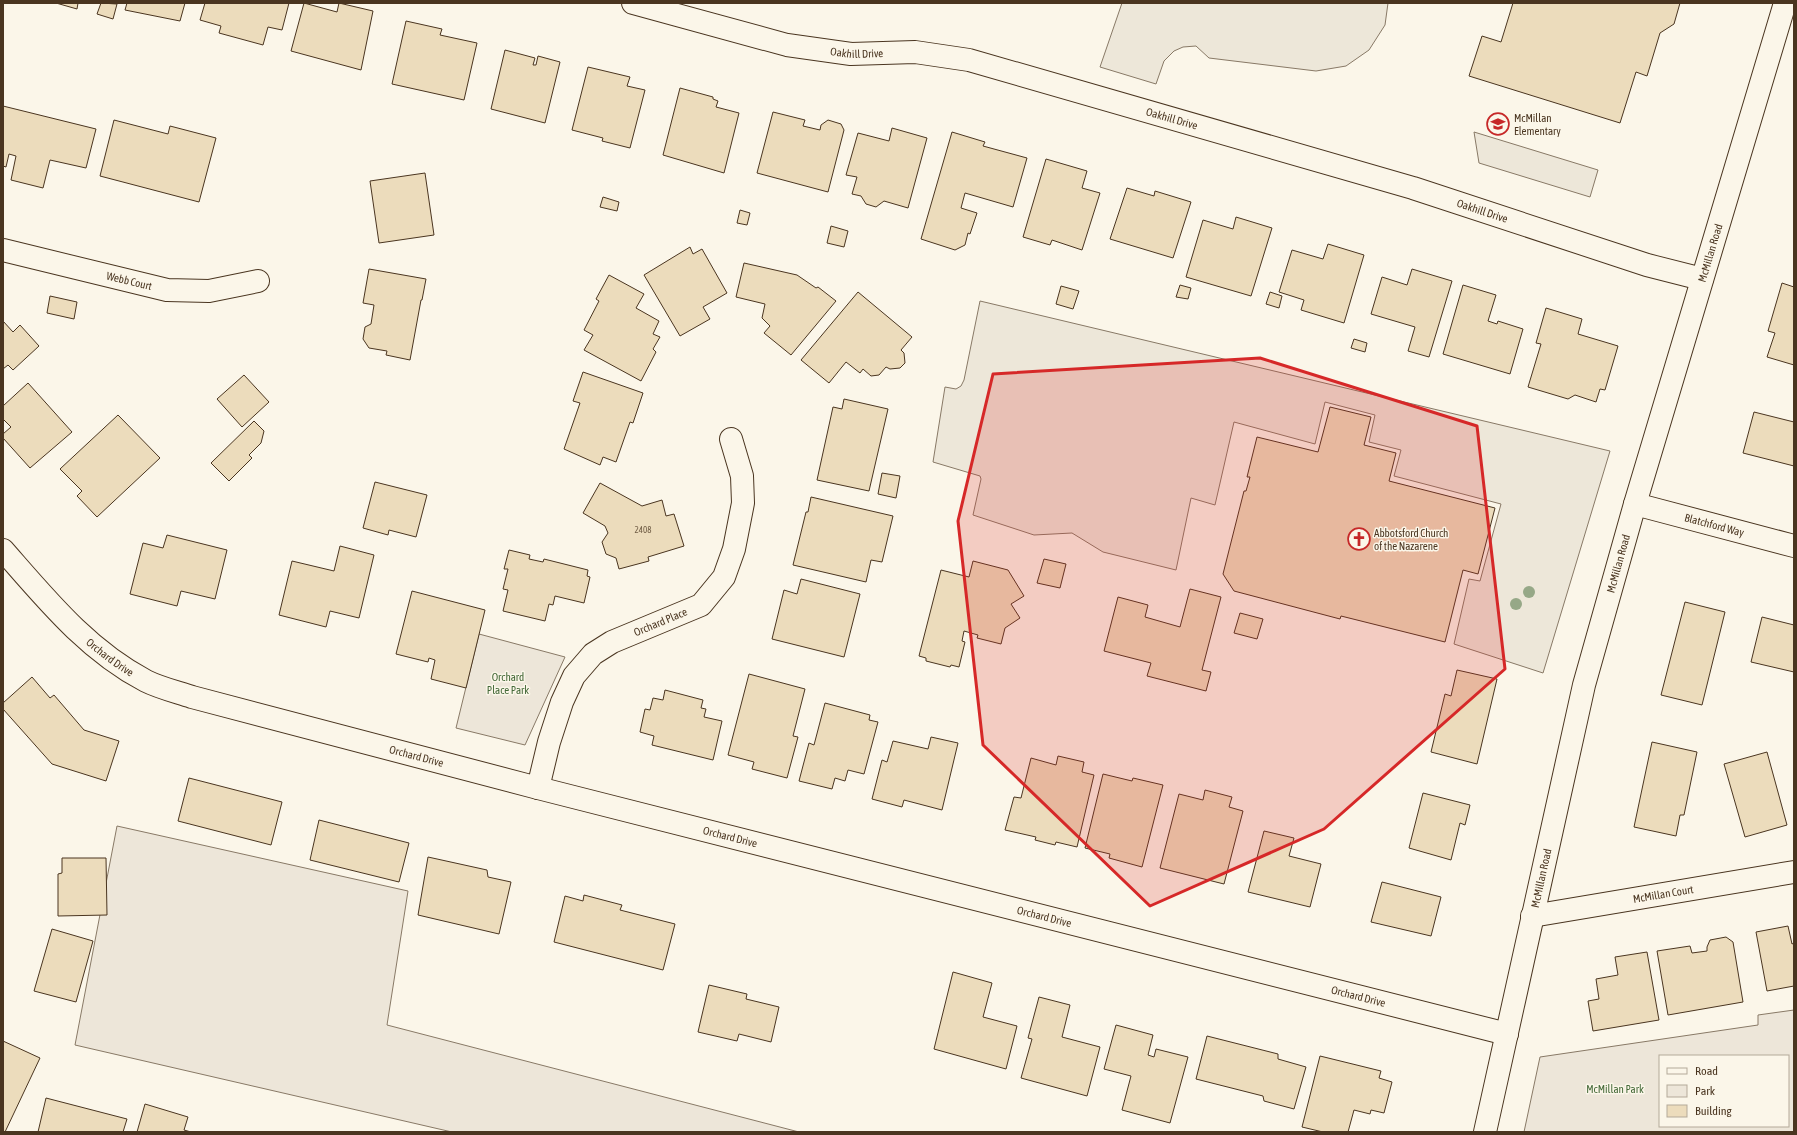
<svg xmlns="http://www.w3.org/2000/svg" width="1797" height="1135" viewBox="0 0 1797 1135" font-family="'Asap Condensed',sans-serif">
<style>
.green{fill:#ede6d9;stroke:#887966;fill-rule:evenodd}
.parking{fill:#ede7d9;stroke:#887966}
.building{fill:#ecdcbc;stroke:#4a3520}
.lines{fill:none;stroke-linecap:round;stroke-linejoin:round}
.street-casing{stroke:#4a3520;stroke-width:24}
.secondary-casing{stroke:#4a3520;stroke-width:24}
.street{stroke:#fbf6e9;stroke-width:22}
.secondary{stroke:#fbf6e9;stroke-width:22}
.tree{fill:#96a887}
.marked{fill:#d62828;fill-opacity:0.2;stroke:#d62828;stroke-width:3;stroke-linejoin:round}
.labels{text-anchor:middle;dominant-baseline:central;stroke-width:3;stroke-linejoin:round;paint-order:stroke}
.number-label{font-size:9px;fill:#725f47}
.street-label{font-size:11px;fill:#4a3520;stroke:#fbf6e9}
.poi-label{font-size:11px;fill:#4a3520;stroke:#fbf6e9;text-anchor:start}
.park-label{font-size:11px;fill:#436837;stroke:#fbf6e9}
</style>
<rect width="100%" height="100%" fill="#fbf6e9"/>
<path class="green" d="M479,634L565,657L525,745L456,728Z
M117,826L408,891L387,1025L799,1132H452L75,1045Z
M1794,1010V1132H1524L1540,1057L1758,1025V1015ZM1660,1056H1788V1126H1660Z"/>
<path class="parking" d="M1122,3H1388L1385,25L1369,50L1346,66L1316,71L1209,58L1196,46L1183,47L1174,51L1164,61L1156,84L1100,67Z
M1474,132L1598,170L1590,197L1479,163Z
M980,301L1610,451L1543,673L1454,644L1469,579L1480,581L1501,504L1394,476L1401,450L1369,442L1375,415L1325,402L1315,444L1234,422L1215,505L1191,498L1176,570L1103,552L1072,533L1034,535L973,515L981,479L980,476L933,462L945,387L956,389L961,386L964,380Z"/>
<path class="building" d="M56,3H78L77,9Z
M101,3L117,4L113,19L97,14Z
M127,3H185L180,21L125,10Z
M205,3H289L282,30L268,27L263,45L219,33L221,26L200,20Z
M304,3L337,12L339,3L373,11L361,70L291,51Z
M1513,3H1680L1674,24L1660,33L1647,76L1636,72L1620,123L1469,76L1482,36L1501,42Z
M406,21L442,29L440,35L477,43L464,100L392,84Z
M505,50L535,58L533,65H536L538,56L560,62L545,123L491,109Z
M588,67L630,77L627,86L645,90L630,148L602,141L603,138L572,130Z
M680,88L713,97V99L718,101L716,107L739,113L724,173L663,155Z
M3,106L96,129L86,168L50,160L43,188L11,180L16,156L9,154L6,167L3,166Z
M773,112L805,120L803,126L820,130L821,125L828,120L841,124L844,130L828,192L757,173Z
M114,120L168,134L170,126L216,138L199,202L100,176Z
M892,128L927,138L908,208L884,201L876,207L866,204L861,196L852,194L857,177L846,175L858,133L889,141Z
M952,132L985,142L983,146L1027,158L1013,207L965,193L961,208L977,213L970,234L968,233L965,245L955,250L921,239Z
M1046,159L1087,171L1082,188L1100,193L1082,250L1052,240L1050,245L1023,237Z
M425,173L434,235L379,243L370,181Z
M1127,188L1154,196L1155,191L1191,202L1173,258L1110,239Z
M603,197L619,202L617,211L600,207Z
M740,210L750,213L747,225L737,223Z
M1236,217L1272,228L1251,296L1186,277L1203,220L1233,229Z
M831,226L848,231L844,247L827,243Z
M1328,244L1364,255L1344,323L1301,310L1304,300L1279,292L1292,250L1323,259Z
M690,247L693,254L702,249L727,293L703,307L710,319L680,336L644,275Z
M744,263L797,275L816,288L818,287L836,301L791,355L764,333L770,326L762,318L765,304L736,297Z
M369,269L426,279L422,300H421L410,360L386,355L387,351L369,348L363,339L365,327L371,324L374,305L363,303Z
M1412,269L1452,281L1429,357L1408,351L1415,327L1371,314L1382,277L1407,285Z
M609,275L644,294L636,308L659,321L653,334L660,337L653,349L656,352L641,381L584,350L593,335L584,330L599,301L596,299Z
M1782,283L1794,287V365L1767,357L1775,333L1768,331Z
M1180,285L1191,288L1188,299L1176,297Z
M1463,285L1496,295L1488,321L1497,324L1498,321L1523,329L1510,374L1443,354Z
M1061,286L1079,291L1073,309L1056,304Z
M858,292L912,337L901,350L904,353L905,363L900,368L890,369L886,367L879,375L871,376L863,369L860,373L846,362L829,383L801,360Z
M1270,292L1282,296L1279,308L1266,304Z
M50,296L77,302L74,319L47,313Z
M1546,308L1582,319L1578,334L1618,346L1605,390L1600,389L1596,402L1575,395L1568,399L1528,387L1541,344L1536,343Z
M3,321L13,332L20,325L39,346L13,370L8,365L3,369Z
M1354,339L1367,343L1365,352L1351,348Z
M583,372L643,393L633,423L630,422L616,462L603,457L600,465L564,449L580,403L573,401Z
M244,375L269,402L242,427L217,399Z
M28,383L72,432L30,468L3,438V434L11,427L3,419V406Z
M844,399L888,409L869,491L817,480L833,407L842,409Z
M1330,407L1371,417L1364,445L1396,453L1389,481L1495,508L1478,574L1463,570L1445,642L1341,616L1340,619L1234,591L1223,574L1244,491H1246L1250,477H1247L1257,437L1318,452Z
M1754,412L1794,422V466L1743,453Z
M118,415L160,458L97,517L77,496L82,491L60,469Z
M254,421L264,431L261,443L249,455L252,458L229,481L211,463Z
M882,473L900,476L896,498L878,494Z
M375,482L427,495L416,537L389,530L388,535L363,528Z
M600,483L642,506L662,500L666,516L674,514L684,546L648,557L649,561L619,569L616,558L606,554L602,542L608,533L605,526L583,513Z
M811,497L893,516L882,562L871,560L866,582L793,565L806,512H808Z
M167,535L227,550L215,599L181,591L177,606L130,594L143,543L163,548Z
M340,546L374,555L359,618L330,611L326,627L279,615L292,561L334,571Z
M509,550L530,555L529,559L543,562L544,559L588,570L587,576L590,577L584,603L555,596L553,605L549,604L545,621L503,611L508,590L503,589L508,569H504Z
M1044,559L1066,564L1060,588L1037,583Z
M973,561L1008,570L1024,596L1011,604L1020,618L1005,628L1001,644L977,638L978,635L964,631L962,641L965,642L959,667L951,665L950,667L926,661V658L919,656L941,570L969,577Z
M801,579L860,594L844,657L772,639L784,590L797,594Z
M1190,589L1221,597L1202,670L1211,672L1206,691L1147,676L1151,663L1104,651L1118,597L1148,605L1145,617L1180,627Z
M412,591L485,610L466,688L431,679L435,660L429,658L428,662L396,654Z
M1685,602L1725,612L1702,705L1661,695Z
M1240,613L1263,619L1257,639L1234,633Z
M1762,617L1794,625V672L1751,662Z
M1457,670L1497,679L1477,764L1431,752L1445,694L1451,696Z
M749,674L805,689L793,736L798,737L787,778L752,769L754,762L728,755Z
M32,677L50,698L54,695L84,730L119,741L106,781L52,764L3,709V703Z
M665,690L703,700L701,708L706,709L704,717L722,721L713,760L652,745L654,736L640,732L645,709L650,710L653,698L663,700Z
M825,703L870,715L869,720L878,722L864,774L848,770L845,781L835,778L832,789L799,781L809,743L814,745Z
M931,737L958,743L942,810L904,800L902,807L872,799L882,760L887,762L893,741L928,749Z
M1652,742L1697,752L1684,815H1680L1676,836L1634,827Z
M1767,752L1787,825L1745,837L1724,764Z
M1058,756L1084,762L1082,772L1094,775L1077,847L1056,842L1055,845L1035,840L1036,837L1005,830L1014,797L1021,798L1031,758L1056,765Z
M1103,774L1132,781L1133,778L1163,785L1142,867L1109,858L1110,854L1085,848Z
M189,778L282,802L271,845L178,821Z
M1205,790L1232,797L1229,807L1243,811L1224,884L1160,868L1179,794L1203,800Z
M1423,793L1470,805L1465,825L1460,823L1451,860L1409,848Z
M319,820L409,843L399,882L310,860Z
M1264,831L1294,838L1289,856L1321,864L1310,907L1248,892Z
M428,857L487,870L488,877L511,882L499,934L418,915Z
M62,858H106L107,915L58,916V874L62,873Z
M1382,882L1441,897L1431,936L1371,922Z
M584,895L622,905L620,910L675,924L663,970L554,942L565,896L583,901Z
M1788,926L1792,944L1794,943V986L1767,991L1756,932Z
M52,929L93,941L76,1002L34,991Z
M1726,937L1733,942L1743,1002L1668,1015L1657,951L1690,946L1692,953L1707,951V947L1710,940Z
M1647,952L1659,1020L1593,1031L1588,1001L1599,999L1596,979L1618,975L1615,957Z
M953,972L992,983L983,1017L1017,1026L1006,1069L934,1049Z
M709,985L747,994L746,999L779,1007L771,1042L739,1034L737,1041L698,1032Z
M1039,997L1070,1005L1062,1037L1100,1047L1087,1096L1021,1078L1032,1039L1028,1038Z
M1116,1025L1153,1035L1148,1055L1154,1057L1156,1049L1188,1057L1170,1123L1122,1110L1131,1076L1104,1069Z
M1207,1036L1278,1054V1059L1306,1067L1294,1109L1264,1101L1263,1096L1196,1079Z
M3,1041L40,1058L5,1132H3Z
M1320,1056L1381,1071L1379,1078L1392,1082L1384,1113L1371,1110L1370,1114L1354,1110L1348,1132H1323L1302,1127Z
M46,1098L127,1119L123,1132H38Z
M145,1104L188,1117L184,1130L191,1132H137Z"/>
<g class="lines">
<g class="street-casing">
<g id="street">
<path id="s1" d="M633,3L787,45L851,54L915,52L969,60L1413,188L1647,265L1702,279"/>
<path id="s2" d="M3,250L167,290L209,291L258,281"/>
<path id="s3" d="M1635,504L1794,546"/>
<path id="s4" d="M3,550C46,599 87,650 146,681C160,688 177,692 192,697L538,788L1507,1034"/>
<path id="s5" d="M538,788L549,742L562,702L574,676L593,654L612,642L701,605L724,577L734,549L743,503L742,476L731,439"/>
<path id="s6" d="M1532,916L1794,872"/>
</g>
</g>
<g class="secondary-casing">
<g id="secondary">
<path id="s7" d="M1485,1132L1584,685L1635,504L1785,3"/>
</g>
</g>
<use href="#street" class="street"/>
<use href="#secondary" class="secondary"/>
</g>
<g class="tree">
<circle cx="1529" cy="592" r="6"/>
<circle cx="1516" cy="604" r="6"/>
</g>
<path class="marked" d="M1260,358L1477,426L1505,669L1324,829L1150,906L983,745L958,521L993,374Z"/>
<defs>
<g id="school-ring" transform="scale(1.15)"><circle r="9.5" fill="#fbf6e9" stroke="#c62828" stroke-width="1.5"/><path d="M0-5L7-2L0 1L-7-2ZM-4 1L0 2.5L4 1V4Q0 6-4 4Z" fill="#c62828"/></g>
<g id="church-ring" transform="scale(1.15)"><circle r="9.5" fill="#fbf6e9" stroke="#c62828" stroke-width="1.5"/><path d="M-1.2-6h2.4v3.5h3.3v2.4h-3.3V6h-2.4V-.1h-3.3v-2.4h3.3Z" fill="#c62828"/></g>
</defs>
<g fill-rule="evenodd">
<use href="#school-ring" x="1498" y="124"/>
<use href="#church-ring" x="1359" y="539"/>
</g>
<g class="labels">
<g class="number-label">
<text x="643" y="530">2408</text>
</g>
<g class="street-label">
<text stroke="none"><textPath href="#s1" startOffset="230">Oakhill Drive</textPath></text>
<text stroke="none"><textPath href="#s1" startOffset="554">Oakhill Drive</textPath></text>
<text stroke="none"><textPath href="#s1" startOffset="878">Oakhill Drive</textPath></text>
<text stroke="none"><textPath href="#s7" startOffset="908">McMillan Road</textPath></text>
<text stroke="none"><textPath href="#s2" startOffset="130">Webb Court</textPath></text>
<text stroke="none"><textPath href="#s3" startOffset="82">Blatchford Way</textPath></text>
<text stroke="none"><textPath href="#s7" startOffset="584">McMillan Road</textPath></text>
<text stroke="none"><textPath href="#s5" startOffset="222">Orchard Place</textPath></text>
<text stroke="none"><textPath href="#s4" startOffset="152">Orchard Drive</textPath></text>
<text stroke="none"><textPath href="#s4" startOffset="476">Orchard Drive</textPath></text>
<text stroke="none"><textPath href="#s4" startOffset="800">Orchard Drive</textPath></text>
<text stroke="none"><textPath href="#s7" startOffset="260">McMillan Road</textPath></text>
<text stroke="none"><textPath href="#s6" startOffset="133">McMillan Court</textPath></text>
<text stroke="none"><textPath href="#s4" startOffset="1124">Orchard Drive</textPath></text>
<text stroke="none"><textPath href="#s4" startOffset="1448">Orchard Drive</textPath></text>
</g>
<g class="poi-label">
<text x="1514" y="118">McMillan<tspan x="1514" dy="13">Elementary</tspan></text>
<text x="1374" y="533">Abbotsford Church<tspan x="1374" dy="13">of the Nazarene</tspan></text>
</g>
<g class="park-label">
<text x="508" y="677">Orchard<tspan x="508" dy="13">Place Park</tspan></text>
<text x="1615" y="1089">McMillan Park</text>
</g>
</g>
<rect width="1797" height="1135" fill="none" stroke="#4a3520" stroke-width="8"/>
<rect x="1659" y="1055" width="130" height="72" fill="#fbf6e9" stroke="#b4a999"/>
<rect x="1667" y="1068" width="20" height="6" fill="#fbf6e9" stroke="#b4a999"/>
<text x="1695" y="1075" font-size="12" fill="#4a3520">Road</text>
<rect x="1667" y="1085" width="20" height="12" fill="#ede6d9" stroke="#b4a999"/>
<text x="1695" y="1095" font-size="12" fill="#4a3520">Park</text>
<rect x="1667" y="1105" width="20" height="12" fill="#ecdcbc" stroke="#b4a999"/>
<text x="1695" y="1115" font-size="12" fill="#4a3520">Building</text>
</svg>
